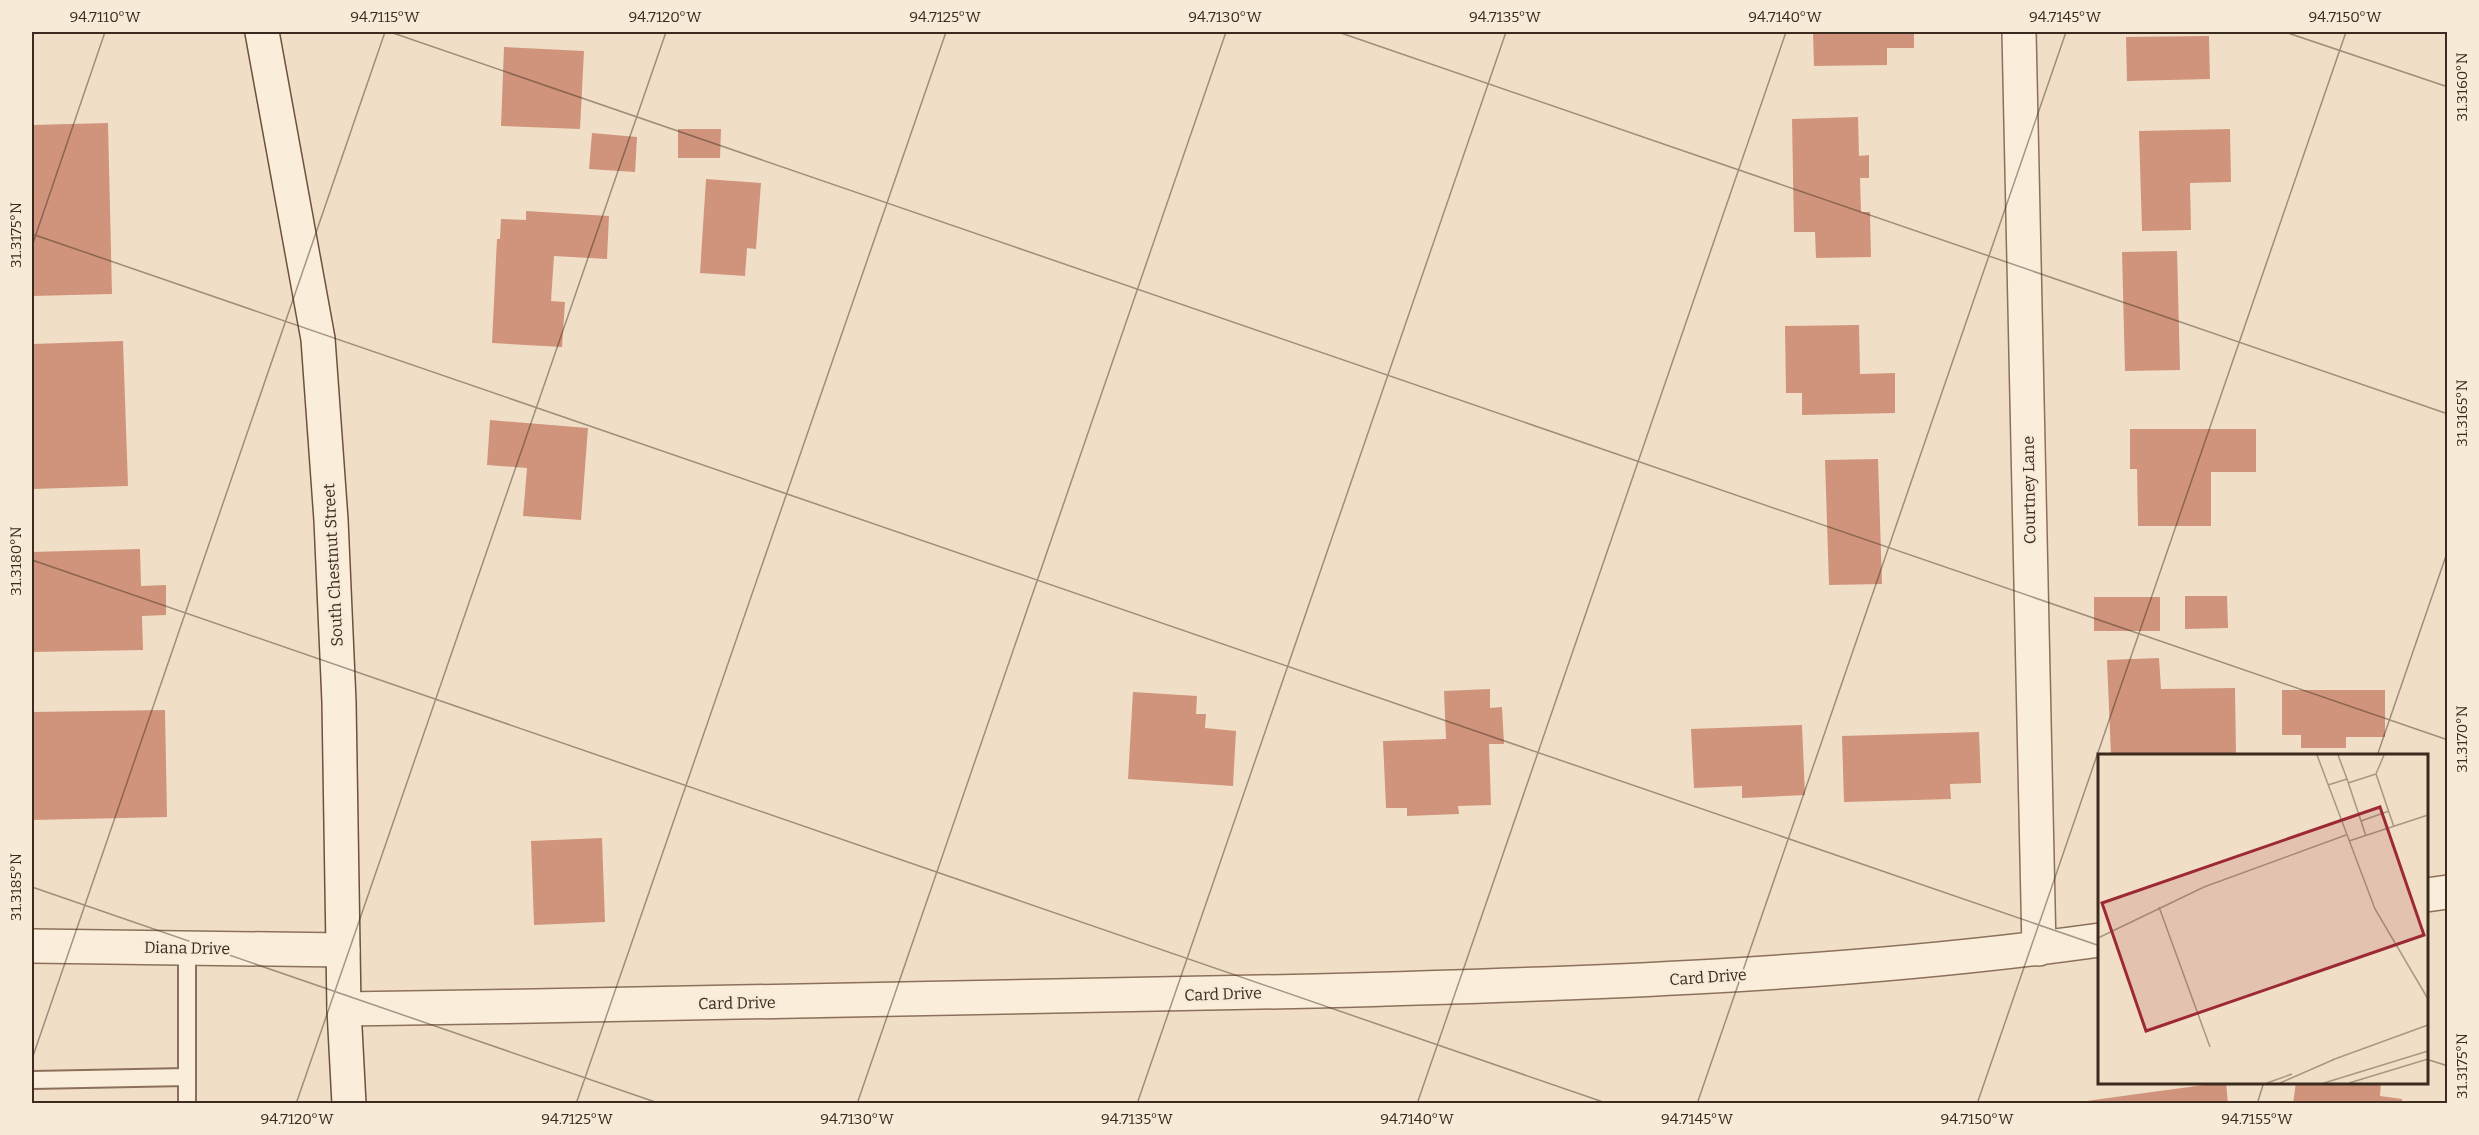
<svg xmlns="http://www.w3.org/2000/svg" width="2479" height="1135" viewBox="0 0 2479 1135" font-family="Bitter,serif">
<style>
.building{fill:#cf947b}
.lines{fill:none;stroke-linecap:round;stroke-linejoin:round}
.lane-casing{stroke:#8c705b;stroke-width:20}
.street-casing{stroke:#8c705b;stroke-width:36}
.secondary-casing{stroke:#6e513e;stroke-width:36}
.lane{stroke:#faedda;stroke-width:16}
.street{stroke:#faedda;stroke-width:33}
.secondary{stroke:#faedda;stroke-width:33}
.ticks{fill:none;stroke:#3c2a1f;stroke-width:1.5;stroke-opacity:0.45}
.labels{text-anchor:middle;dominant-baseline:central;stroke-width:4.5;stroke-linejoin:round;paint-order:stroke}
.street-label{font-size:16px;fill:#3c2a1f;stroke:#f7ead6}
.inset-road{fill:none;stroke:#a89783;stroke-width:1.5}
.view{fill:#9d2937;fill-opacity:0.15;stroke:#9d2937;stroke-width:3}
.inset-edge{fill:none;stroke:#3c2a1f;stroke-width:3}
.neatline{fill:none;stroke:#3c2a1f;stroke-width:2}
.ticks-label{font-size:15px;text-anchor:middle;fill:#3c2a1f}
</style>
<rect width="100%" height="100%" fill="#f0dfc6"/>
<path class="building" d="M1813,32H1914V48H1887V65L1814,66Z
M2209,36L2210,79L2127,81L2126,37Z
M504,47L584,51L580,129L501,126Z
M1858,117L1859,156L1869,155V178H1860L1861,212H1870L1871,257L1816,258L1815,232H1794L1792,119Z
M108,123L112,294L32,296V125Z
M678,129H721L720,158H678Z
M2230,129L2231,182L2190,183L2191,230L2142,231L2139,131Z
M592,133L637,137L635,172L589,169Z
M706,179L761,183L756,249L747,248L745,276L700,273Z
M526,211L609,216L607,259L554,256L551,301L565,302L562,347L492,343L497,239H500L501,219L526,220Z
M2177,251L2180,370L2125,371L2122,252Z
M1859,325L1860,374L1895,373V413L1802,415V393H1786L1785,326Z
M123,341L128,486L32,489V344Z
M490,420L588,428L581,520L523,516L527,468L487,465Z
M2130,429H2256V472H2211V526H2138L2137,469H2130Z
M1878,459L1882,584L1829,585L1825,460Z
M140,549L141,586L166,585V615L142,616L143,650L32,652V552Z
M2185,596H2227L2228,628L2185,629Z
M2094,597H2160V631H2094Z
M2159,658L2161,689L2235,688L2236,756H2111L2107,660Z
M1490,689V708L1502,707L1504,744H1489L1491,805L1458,806L1459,814L1407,816V808H1386L1383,741L1446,739L1444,691Z
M2282,690H2385V737H2346V748H2301V735H2282Z
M1133,692L1197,696L1196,714H1206L1205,728L1236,731L1233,786L1128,779Z
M165,710L167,817L32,820V712Z
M1802,725L1805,795L1742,798V786L1694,788L1691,729Z
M1979,732L1981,783L1950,784L1951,799L1844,802L1842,736Z
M602,838L605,922L534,925L531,841Z
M2226,1082L2228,1104H2086V1101Z
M2296,1082H2381L2380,1096L2402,1099V1104H2293Z"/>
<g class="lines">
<g class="lane-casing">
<path id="lane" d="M187,948V1104
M32,1080L187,1077"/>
</g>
<g class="street-casing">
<path id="street" d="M2019,32L2039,949
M2426,895L2448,892
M32,946L343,950
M344,1009C668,1004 992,1000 1316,991C1577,984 1840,976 2100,940"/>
</g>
<g class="secondary-casing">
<path id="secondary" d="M262,32L318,339L331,520L339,702L344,1009L349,1104"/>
</g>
<use href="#lane" class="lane"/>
<use href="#street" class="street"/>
<use href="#secondary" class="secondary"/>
</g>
<path class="ticks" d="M390,32L2448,740M1338,32L2448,414M2285,32L2448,87M32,234L2100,946M32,246L105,32M32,560L1609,1104M2377,756L2448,550M32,887L661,1104M32,1059L385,32M2426,1059L2448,1066M296,1104L666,32M576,1104L946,32M857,1104L1226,32M1137,1104L1506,32M1417,1104L1786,32M1697,1104L2066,32M1977,1104L2346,32M2257,1104L2264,1082"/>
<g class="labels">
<g class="street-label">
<text transform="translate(2029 490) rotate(-91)">Courtney Lane</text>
<text transform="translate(333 565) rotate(-93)">South Chestnut Street</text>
<text transform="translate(187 948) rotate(1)">Diana Drive</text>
<text transform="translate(1708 977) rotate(-4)">Card Drive</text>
<text transform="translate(1223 994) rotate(-2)">Card Drive</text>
<text transform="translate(737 1003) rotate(-1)">Card Drive</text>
</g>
</g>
<g transform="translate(2098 754)">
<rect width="330" height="330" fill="#f0dfc6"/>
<path class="inset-road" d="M219,1L277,155L330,245M286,1L278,20L296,73M249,25L268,82M250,29L278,20M230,31L249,25L240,1M263,67L291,57M251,87L330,61M61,153L112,293M0,184L106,133L248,81M234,306L330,271M169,329L194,320M182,329L237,305M226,329L330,297M251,329L330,305"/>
<path class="view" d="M282,53L326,181L48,277L4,149Z"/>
<rect width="330" height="330" class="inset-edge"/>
</g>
<rect width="2479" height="1135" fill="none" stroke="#f7ead6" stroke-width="66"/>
<rect x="33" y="33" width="2413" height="1069" class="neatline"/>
<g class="ticks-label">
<text x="105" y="22">94.7110°W</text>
<text x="385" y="22">94.7115°W</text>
<text x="665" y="22">94.7120°W</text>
<text x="945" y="22">94.7125°W</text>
<text x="1225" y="22">94.7130°W</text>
<text x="1505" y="22">94.7135°W</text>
<text x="1785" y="22">94.7140°W</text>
<text x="2065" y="22">94.7145°W</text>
<text x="2345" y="22">94.7150°W</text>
<text transform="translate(2462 87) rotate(-90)" y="5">31.3160°N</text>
<text transform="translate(16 235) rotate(-90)" y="5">31.3175°N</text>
<text transform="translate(2462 413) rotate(-90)" y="5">31.3165°N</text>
<text transform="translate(16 561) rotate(-90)" y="5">31.3180°N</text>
<text transform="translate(2462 739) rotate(-90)" y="5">31.3170°N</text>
<text transform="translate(16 887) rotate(-90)" y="5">31.3185°N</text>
<text transform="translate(2462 1066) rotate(-90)" y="5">31.3175°N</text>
<text x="297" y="1124">94.7120°W</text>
<text x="577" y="1124">94.7125°W</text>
<text x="857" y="1124">94.7130°W</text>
<text x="1137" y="1124">94.7135°W</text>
<text x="1417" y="1124">94.7140°W</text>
<text x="1697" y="1124">94.7145°W</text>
<text x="1977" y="1124">94.7150°W</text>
<text x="2257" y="1124">94.7155°W</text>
</g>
</svg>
